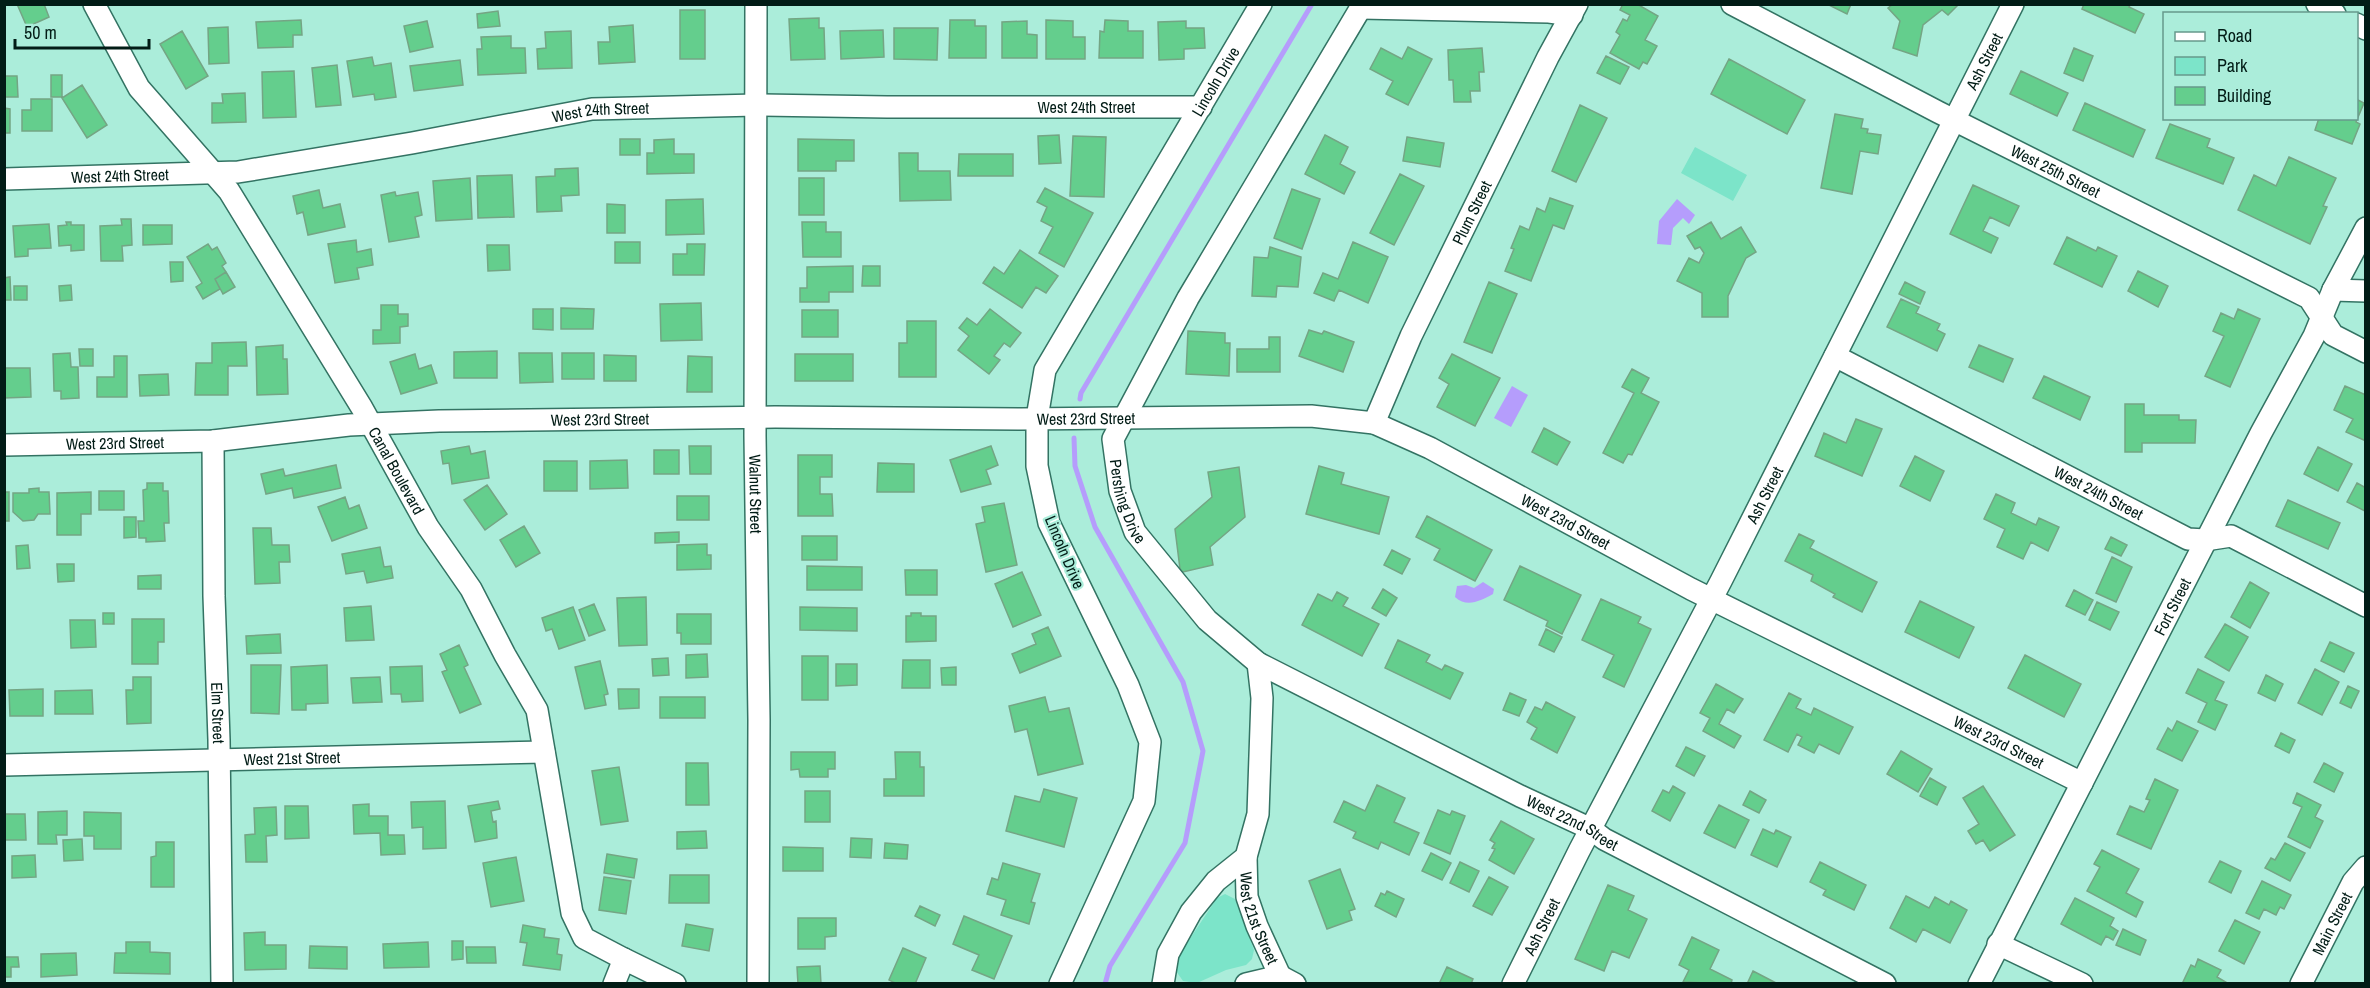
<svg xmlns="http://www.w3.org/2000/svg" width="2370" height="988" viewBox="0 0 2370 988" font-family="'Archivo Narrow',sans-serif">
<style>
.green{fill:#7ce4c9}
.water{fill:#b59dfc}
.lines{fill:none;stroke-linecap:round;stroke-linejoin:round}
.stream{stroke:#b59dfc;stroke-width:5}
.building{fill:#64ce8d;stroke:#74a584;stroke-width:1.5}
.minor-casing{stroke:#337363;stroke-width:24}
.minor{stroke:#fff;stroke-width:21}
.labels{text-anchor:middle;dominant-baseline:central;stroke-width:4.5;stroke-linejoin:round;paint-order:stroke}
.street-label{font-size:16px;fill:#021c16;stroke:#abedda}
</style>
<rect width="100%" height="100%" fill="#abedda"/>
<path class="green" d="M1695,147L1747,175L1733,201L1681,173Z
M1225,894L1235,899L1254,950L1252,959L1246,965L1226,970L1197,983L1183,981L1176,971L1177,958L1217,898Z"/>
<path class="water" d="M1677,199L1695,215L1689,224L1683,218L1673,228L1671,245L1657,244L1659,221Z
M1512,386L1528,395L1511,427L1494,418Z
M1483,582L1494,589L1493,594C1480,601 1467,608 1455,597L1457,586L1466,585L1474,588Z"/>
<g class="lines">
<path class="stream" d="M1080,399L1081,393L1312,4
M1074,438L1075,466L1095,527L1183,682L1203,751L1185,843L1110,966L1105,984"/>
</g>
<path class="building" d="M17,4H44L49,17L27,27Z
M1623,4H1637L1658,16L1645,40L1657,46L1647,64L1643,62L1639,69L1610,53L1620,35L1616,32L1623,19L1627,21L1630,15L1620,10Z
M1827,4H1851L1847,14Z
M1893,4H1959L1948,15L1942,10L1923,25L1917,56L1893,48L1900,21L1888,8Z
M2084,4H2131L2129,7L2144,14L2135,33L2082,9Z
M680,10H705V59H680Z
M498,11L500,26L478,28L477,14Z
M819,18V28H824L825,59L791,60L789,19Z
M301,20L302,35H293V47L258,48L256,22Z
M950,20H975V26H986V58H949Z
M1046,20L1073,21V37H1085V59H1046Z
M1105,20L1128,21V31H1143V58H1099L1100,31L1104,32Z
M427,21L433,47L410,52L404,26Z
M1027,21V34L1037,35V58H1002V22Z
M1186,21V28H1204L1205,48L1184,49V59L1159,60L1158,22Z
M633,25L635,62L599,64L598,42H610L609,27Z
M228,27L229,63L209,64L208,28Z
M894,28H938L937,60L894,59Z
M883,30L884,57L841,59L840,31Z
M182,31L208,76L186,89L160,44Z
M571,31L572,68L538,69L537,49L546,48L545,32Z
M511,36V48H525L526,73L478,75L477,49H482L481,37Z
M1408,47L1432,59L1408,105L1386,94L1393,81L1370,69L1381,48L1402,59Z
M1482,48L1484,72H1479L1480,91H1470L1471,102H1454L1453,80H1449L1448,50Z
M2074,48L2093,56L2083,81L2064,73Z
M1606,56L1629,67L1620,84L1597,73Z
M372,57L374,66L391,63L396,97L375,100L374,94L353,97L347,61Z
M1729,59L1805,100L1787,134L1711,94Z
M460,60L463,85L414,91L410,66Z
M337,65L341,105L316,107L312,68Z
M294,71L296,117L263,118L262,72Z
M2021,71L2068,93L2057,116L2010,94Z
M51,75H62V97H51Z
M5,76H17L18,97H5Z
M82,85L107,125L87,138L62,98Z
M245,93L246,122L212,123V103H223L222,94Z
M31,99H52V131H22V110H31Z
M2356,99L2364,103L2356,122L2360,124L2352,144L2315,130L2319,118H2356Z
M2085,103L2145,130L2133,157L2073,130Z
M1580,105L1607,118L1576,182L1552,171Z
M4,108L10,109V133H4Z
M1835,114L1863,119L1861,128L1868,129L1867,133L1881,135L1878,154L1860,151L1852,194L1821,188Z
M2170,124L2210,139L2207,147L2234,158L2223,184L2156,158Z
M1059,135L1061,163L1039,164L1038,136Z
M1325,135L1348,147L1340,164L1355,172L1344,194L1305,174Z
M1073,136L1106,137L1104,197L1070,196Z
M1407,137L1444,143L1440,167L1403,161Z
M620,139H640V155H620Z
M674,139V154H694V173L647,174V153H654V140Z
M798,139L854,140V161H836V171H798Z
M899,153H918V171H950L951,200L900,201Z
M959,154H1013V176H958Z
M2289,157L2336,178L2323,206L2327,207L2310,244L2238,210L2254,175L2276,186Z
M578,168L579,195L561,196L562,211L537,212L536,177L555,176V169Z
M1400,174L1424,186L1394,245L1370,233Z
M512,175L514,217L478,218L477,176Z
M470,178L472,219L436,221L433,181Z
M799,178H824V215H799Z
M1973,185L2019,206L2009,226L1990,217L1983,231L1998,238L1991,253L1950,234Z
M1045,188L1093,213L1064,267L1039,253L1053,227L1041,221L1047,207L1037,202Z
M1292,189L1320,199L1302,249L1274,238Z
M319,190L323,208L340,204L345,227L308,235L303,212L297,214L293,196Z
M395,192L396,196L418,192L422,215L415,217L419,237L389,242L381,195Z
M1550,198L1573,206L1564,229L1553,225L1531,281L1505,271L1514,249L1511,248L1520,226L1529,230L1537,208L1545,212Z
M703,199L704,234L666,235V200Z
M607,204L625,205V233H607Z
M121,219H131L132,245L122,246L123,261H101L100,226L122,225Z
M66,222H71V225H84V250L71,251V245L59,246L58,226L67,225Z
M802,222H826V232H841V257H803Z
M1711,222L1721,239L1741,227L1756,252L1746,258L1728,296V317H1702V293L1677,281L1689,258L1699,263L1704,253L1700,247L1695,249L1687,236Z
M49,224L51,248L28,249V256L15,257L13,226Z
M143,225H172V244L143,245Z
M2067,237L2096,251L2098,247L2117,256L2102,287L2054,264Z
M356,240L357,252L371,249L373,265L357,268L359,279L335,283L328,244Z
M615,242H640V263H615Z
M1353,242L1388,257L1368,303L1339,290L1334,301L1314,293L1323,273L1338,279Z
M208,244L212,250L217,247L226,263L222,266L226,272L215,279L220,289L203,299L196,287L202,283L187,257Z
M687,244H705L704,275H673V254H687Z
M487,245H509L510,270L488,271Z
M1270,247L1301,257L1298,287L1277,286L1276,297L1252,296L1254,257L1268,258Z
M1020,250L1058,276L1046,293L1036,287L1022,308L983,283L994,267L1004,274Z
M170,262H183V281L171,282Z
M853,266V292H829V302H800V288H807V267Z
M863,266H880V286H862Z
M2138,271L2168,286L2158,307L2128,291Z
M226,272L235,287L223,294L215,279Z
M10,277L11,300H4V278Z
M1489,282L1517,294L1492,353L1464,342Z
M1905,282L1925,292L1920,304L1899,294Z
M71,285L72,300L60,301L59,286Z
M14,286H27V300H14Z
M1901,299L1919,307L1916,313L1940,324L1937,330L1945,334L1937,351L1887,327Z
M701,303L702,340L661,341L660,304Z
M381,305H398V314H408V326L400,327V343L373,344V330H381Z
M561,308L594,309L593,329H561Z
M533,309H553V330L533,329Z
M990,309L1021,333L1010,347L1004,343L994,356L1000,360L989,374L958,350L969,336L959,328L967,318L977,325Z
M2238,309L2260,319L2230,387L2205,376L2224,336L2213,331L2221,313L2234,319Z
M802,310H838V337H802Z
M907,321H936V377H899V343H907Z
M1309,330L1322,334L1324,331L1354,342L1343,372L1299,356Z
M1188,331L1225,333V343H1230L1229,376L1186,374Z
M1269,337H1280V372H1237V349H1269Z
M246,342L247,366H228V395H195L196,363H212V343Z
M283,345V359H287L288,394L257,395L256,347Z
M1979,345L2013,359L2003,382L1969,367Z
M79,349H93V366H80Z
M497,351V378H454V352Z
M70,353L71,367H78L79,398L61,399V391H54L53,354Z
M519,353H552L553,382L520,383Z
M562,353H594V379H562Z
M415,354L419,369L431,365L437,383L401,394L390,362Z
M795,354H853V381H795Z
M1452,354L1500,378L1475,426L1437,407L1449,384L1439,378Z
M604,355L636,356V381H604Z
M114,356H127V397H97V377H114Z
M688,356L712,357V392H687Z
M4,368H30L31,397L4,398Z
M1632,369L1649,378L1641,393L1659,402L1632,455L1628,454L1623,463L1603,453L1634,393L1622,387Z
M168,374L169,395L140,396L139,375Z
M2044,376L2090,397L2080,420L2033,398Z
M2345,386L2366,395V441L2346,432L2353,419L2334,410Z
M2125,404H2144V415H2179V420H2196L2195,443H2142V452H2125Z
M1856,419L1882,429L1862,476L1815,456L1824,433L1846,443Z
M1544,428L1570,442L1557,465L1532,452Z
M469,446L471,454L485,451L489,478L452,484L449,463L443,464L441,451Z
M689,446H711V474H690Z
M991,446L998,465L986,470L991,484L961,492L950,460Z
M2318,447L2352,464L2338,491L2304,474Z
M654,450H679V474H654Z
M798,455H832V477H820V494H832L833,516H798Z
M1915,456L1944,471L1930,501L1900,486Z
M627,460L628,488L590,489V461Z
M544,461H577V491H544Z
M878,463L914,464V492H877Z
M336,465L341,488L294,498L292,488L266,494L261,474L283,469L285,476Z
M1319,466L1344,473L1341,484L1389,497L1379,534L1306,514Z
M1239,467L1245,517L1210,547L1213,565L1183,572L1180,569L1175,529L1212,497L1208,472Z
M147,483H163V491H168L169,523H164L165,541L146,542V538H139L138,521H144L143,490L147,489Z
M2357,483L2366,488L2365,511L2347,502Z
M487,485L507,514L485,530L464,500Z
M39,488V492H49L50,514H38L34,520L23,521L13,512V493H29V489Z
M99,491H124V510H99Z
M4,492H9V521H4Z
M91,492V514H81V535H57V493Z
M1996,494L2015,503L2011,513L2036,525L2039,518L2059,527L2048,551L2031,542L2023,559L1997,547L2005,529L1984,519Z
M677,496H709V520H677Z
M345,497L349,509L359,505L367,528L332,541L318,507Z
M2288,500L2340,523L2328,549L2276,526Z
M1004,503L1017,565L986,572L976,524L985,522L982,507Z
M1427,516L1492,550L1475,581L1434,560L1440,549L1416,537Z
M124,517H136V537L124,538Z
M524,526L540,553L516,567L500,540Z
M253,528H271L272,545H289L290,562H279L280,583L255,584Z
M679,532V542L655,543V533Z
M1799,534L1814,541L1810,548L1877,582L1862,612L1833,597L1835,594L1811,581L1813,575L1785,561Z
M802,536H837V560H802Z
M2111,537L2127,545L2121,556L2105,549Z
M707,544V555H711V569L677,570V545Z
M28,545L30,568L17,569L16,546Z
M380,547L384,567L391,566L393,578L367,583L364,571L346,574L342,554Z
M1392,550L1410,559L1402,574L1384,565Z
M2112,557L2132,567L2116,602L2096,593Z
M57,564H74V581L58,582Z
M807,566L862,567V590H807Z
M1520,566L1581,595L1562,634L1546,626L1548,621L1504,600Z
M905,570H937V595H906Z
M1022,572L1041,615L1013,627L995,584Z
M161,575V589H138V576Z
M2250,582L2269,593L2250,628L2231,617Z
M1383,589L1397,598L1386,616L1372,608Z
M2074,590L2093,600L2085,615L2066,606Z
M1337,592L1348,598L1343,606L1379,624L1362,656L1302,625L1318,594L1332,601Z
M646,597L647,645L619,646L617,598Z
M1601,599L1641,617L1638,623L1651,629L1624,687L1603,677L1614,655L1582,640Z
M1920,601L1974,627L1959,658L1905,632Z
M2097,602L2119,612L2110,630L2089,620Z
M594,604L605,630L589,636L579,610Z
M371,606L374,640L346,641L344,608Z
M573,607L585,640L559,649L552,629L546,631L542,618Z
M800,607L857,608V631L800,630Z
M103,613H114V624H103Z
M911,613H921V616H936V641L906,642V616H911Z
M677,614H711V644H681V633H677Z
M132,619H164V642H158V664H132Z
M70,620H95L96,647L71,648Z
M2225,624L2248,637L2229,671L2205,657Z
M1048,627L1061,656L1020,673L1012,654L1036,644L1032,634Z
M1546,629L1562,637L1554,652L1539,645Z
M280,634L281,653L247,654L246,636Z
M1398,640L1430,655L1426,662L1442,670L1445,665L1463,673L1450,699L1385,668Z
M2330,642L2354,653L2344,672L2321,661Z
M459,645L468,665L464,667L481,704L460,713L442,672L447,670L440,654Z
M707,654L708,677L686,678V655Z
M2025,655L2081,684L2064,717L2008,688Z
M802,656H828V700H802Z
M668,658L669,675L653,676L652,659Z
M903,660H930V688H902Z
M600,661L608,694L604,695L606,705L585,709L575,667Z
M836,664H857V685L836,686Z
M251,665H281L279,714L251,713Z
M327,665L328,703L306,704V710H292L291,667Z
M422,666L423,701L402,702L401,694H391L390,667Z
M956,667V685H942L941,668Z
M2198,669L2224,682L2215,700L2227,705L2215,730L2198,722L2207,703L2186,693Z
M2315,669L2339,682L2322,715L2298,703Z
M2266,675L2283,684L2275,701L2258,693Z
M133,677H151V723L127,724L126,690H133Z
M380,677L382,702L353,703L351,678Z
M1716,684L1743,699L1734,713L1727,709L1719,724L1741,736L1734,748L1703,731L1710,718L1700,713Z
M2348,686L2359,691L2351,708L2340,703Z
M43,689V716H10L9,690Z
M618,689H639V708L619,709Z
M92,690L93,714H55V691Z
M1510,693L1526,700L1519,716L1503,710Z
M1789,693L1801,699L1796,708L1811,715L1814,708L1853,727L1839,754L1819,744L1814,753L1798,745L1802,737L1797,734L1788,752L1764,740Z
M660,697H705V718H660Z
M1045,697L1049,712L1069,708L1083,764L1038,775L1027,729L1015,732L1009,706Z
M1546,702L1575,717L1557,753L1531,739L1537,728L1527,722L1535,707L1542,710Z
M2177,721L2198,731L2182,761L2157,749L2168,728L2172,731Z
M2281,733L2295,740L2289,753L2275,746Z
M1686,747L1705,756L1694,776L1676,766Z
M1901,751L1932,769L1918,792L1887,774Z
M791,752H835V769H828V777H800L799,769L791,770Z
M895,752H920V767H924V796H884V779H896Z
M686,763H708L709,805H686Z
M2324,763L2343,773L2334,792L2314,782Z
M619,767L628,821L601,825L592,771Z
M1930,778L1946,787L1937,805L1920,796Z
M2155,779L2178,790L2151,849L2117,834L2130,806L2144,812L2150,800L2146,799Z
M1377,785L1405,798L1394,822L1419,833L1409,855L1381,842L1378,849L1353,838L1356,832L1334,822L1344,801L1365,811Z
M1673,786L1685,793L1670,821L1652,811L1663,790L1669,793Z
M1983,786L2015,835L1990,851L1983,840L1976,844L1968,831L1979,824L1963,798Z
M1044,789L1077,798L1064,847L1006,831L1015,796L1040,802Z
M805,791H830V822H805Z
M1750,791L1766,800L1759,813L1743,805Z
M2297,793L2321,805L2315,817L2323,821L2310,848L2288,837L2302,807L2293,803Z
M445,801L446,848L423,849V827L412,828L411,802Z
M498,801L500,809L491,811L493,822L496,821L497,838L475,842L468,806Z
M369,804V816H388V835H404L405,854L381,855L380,833L354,834L353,805Z
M1719,805L1749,820L1735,848L1704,833Z
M285,806H308L309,838L285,839Z
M276,807L277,835L266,836L267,862H246L245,835L255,834L254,808Z
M1438,810L1450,815L1452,811L1465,816L1450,854L1424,843Z
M67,811V835H56L57,844H38V812Z
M84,812L121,813V849H94V836H84Z
M4,814H25L26,840H4Z
M1501,821L1534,839L1514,874L1489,860L1495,849L1492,848L1495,843L1490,840Z
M1763,829L1774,834L1776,830L1791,837L1777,867L1751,855Z
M706,831L707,848L677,849V832Z
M851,838L872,839L871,858L850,857Z
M82,839L83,860L64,861L63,840Z
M156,842H174V887H151V857L156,856Z
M885,843L908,845L907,859L884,858Z
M2285,843L2305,853L2290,881L2265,868L2271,858L2275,860Z
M783,847L823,848V871H783Z
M2102,850L2139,869L2126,893L2143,902L2136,917L2087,891L2100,867L2094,864Z
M1431,853L1451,863L1442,880L1422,871Z
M607,854L637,859L634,878L604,873Z
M35,855L36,877L12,878V856Z
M516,857L524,901L491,907L483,863Z
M2220,861L2241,871L2231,893L2209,882Z
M1460,862L1479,871L1469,892L1450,883Z
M1820,862L1866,885L1854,910L1823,895L1826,890L1810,882Z
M1003,863L1040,874L1031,902L1035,903L1029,924L1001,915L1006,900L987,894L992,878L998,880Z
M1340,869L1355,909L1349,911L1352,920L1327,929L1309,881Z
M670,875H709V903H669Z
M604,877L631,881L626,914L599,910Z
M1489,877L1508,887L1492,915L1473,906Z
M2262,881L2291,895L2284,909L2280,907L2276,915L2264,909L2259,919L2246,913Z
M1608,885L1634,896L1628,910L1647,919L1629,958L1612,951L1604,971L1575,959Z
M1387,891L1404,899L1396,917L1375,906L1381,893L1385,895Z
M1906,896L1929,908L1935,897L1949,905L1951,901L1967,910L1950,943L1923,929L1916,942L1890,928Z
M2075,898L2114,918L2110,926L2118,931L2113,940L2106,936L2101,945L2061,924Z
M920,906L940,915L935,926L915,916Z
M964,916L1012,936L994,979L972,970L979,955L953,944Z
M798,918H836V936L825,937V949H798Z
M2235,920L2260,932L2244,964L2219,951Z
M686,924L713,929L709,951L682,946Z
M523,925L545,929L544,937L559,939L557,954L562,955L560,970L523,965L527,943L520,942Z
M2123,929L2146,940L2140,955L2116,945Z
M265,932V945H286V969L245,970L244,933Z
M1692,937L1719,950L1710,969L1732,980L1731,984L1683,982L1689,970L1679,965Z
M452,941H463V959L452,960Z
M126,942H150V952L170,953V974L114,973L115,953H126Z
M428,942L429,967L384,968L383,944Z
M310,946L347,947V969L309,968Z
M466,947H495L496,963H467Z
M903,948L926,958L915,984H897L889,980Z
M76,953L77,975L41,977V954Z
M4,957H18L19,967H11V977H4Z
M2198,959L2221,970L2217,977L2229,984H2182L2191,965L2195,967Z
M820,966L821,984H798L797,967Z
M1447,967L1473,979L1471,984H1439Z
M1753,971L1778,984H1747Z"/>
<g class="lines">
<g class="minor-casing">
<g id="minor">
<path id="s1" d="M94,4L139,88L229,191L362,408L428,527L471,589L505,655L537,710L572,913L584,938L624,959"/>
<path id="s2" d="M756,4L755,436L759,720L758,984"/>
<path id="s3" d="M1363,4L1188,298L1113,439L1120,491L1135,532L1207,620L1258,663L1520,796L1591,829L1604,839L1885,984"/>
<path id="s4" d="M1732,4L1938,112L2309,298L2333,335L2366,352"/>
<path d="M2317,4L2335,14"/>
<path d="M1361,8L1549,12L1572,15"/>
<path d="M2356,24L2366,29"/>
<path id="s5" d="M4,179L238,172L412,143L592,109L756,105L887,107H1201"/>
<path d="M2333,290L2366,291"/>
<path id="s6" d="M1835,356L2188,539L2205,540L2231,536L2366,606"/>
<path id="s7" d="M1374,423L1411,336L1548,57L1577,4"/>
<path id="s8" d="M213,441L214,596L219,740L222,984"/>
<path id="s9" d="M4,445L213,441L349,425L439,421L775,417L1021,419L1311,416L1374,423L1430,448L1691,589L2082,783"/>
<path id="s10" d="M4,765L544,752"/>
<path id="s11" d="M1246,857L1247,897L1257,926L1280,976"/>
<path d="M1998,944L2082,984"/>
<path d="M614,984L624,959L675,984"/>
<path id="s12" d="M1060,984L1144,801L1150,742L1128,685L1049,523L1037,466V418L1045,370L1261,4"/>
<path d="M1163,984L1168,954L1191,912L1216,881L1246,857L1258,814L1262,698L1258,663"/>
<path d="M1246,984L1280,976L1295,984"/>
<path id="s13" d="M1513,984L1579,851L1721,581L2013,4"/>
<path id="s14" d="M1979,984L2261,433L2314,336L2333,290L2366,228"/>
<path id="s15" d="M2301,984L2353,882L2366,867"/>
</g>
</g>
<use href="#minor" class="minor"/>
</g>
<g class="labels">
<g class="street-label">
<text stroke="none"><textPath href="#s13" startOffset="1036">Ash Street</textPath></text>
<text stroke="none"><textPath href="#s12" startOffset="992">Lincoln Drive</textPath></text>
<text stroke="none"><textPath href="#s5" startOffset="1088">West 24th Street</textPath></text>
<text stroke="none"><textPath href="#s5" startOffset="602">West 24th Street</textPath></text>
<text stroke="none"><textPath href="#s4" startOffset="364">West 25th Street</textPath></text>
<text stroke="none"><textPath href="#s5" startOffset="116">West 24th Street</textPath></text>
<text stroke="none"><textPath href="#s7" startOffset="232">Plum Street</textPath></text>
<text stroke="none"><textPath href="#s9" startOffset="1083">West 23rd Street</textPath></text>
<text stroke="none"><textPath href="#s9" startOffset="597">West 23rd Street</textPath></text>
<text stroke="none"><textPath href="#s9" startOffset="111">West 23rd Street</textPath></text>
<text stroke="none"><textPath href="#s1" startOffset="558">Canal Boulevard</textPath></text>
<text stroke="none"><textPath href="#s6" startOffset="297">West 24th Street</textPath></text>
<text stroke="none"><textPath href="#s2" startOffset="490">Walnut Street</textPath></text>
<text stroke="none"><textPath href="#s13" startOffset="550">Ash Street</textPath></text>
<text stroke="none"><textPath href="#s3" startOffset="566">Pershing Drive</textPath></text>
<text stroke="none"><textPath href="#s9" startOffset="1587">West 23rd Street</textPath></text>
<text transform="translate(1065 552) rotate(67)">Lincoln Drive</text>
<text stroke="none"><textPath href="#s14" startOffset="424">Fort Street</textPath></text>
<text stroke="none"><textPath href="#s8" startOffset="272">Elm Street</textPath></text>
<text stroke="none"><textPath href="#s9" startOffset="2073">West 23rd Street</textPath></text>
<text stroke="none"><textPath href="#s10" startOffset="288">West 21st Street</textPath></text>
<text stroke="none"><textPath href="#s3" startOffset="1131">West 22nd Street</textPath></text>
<text stroke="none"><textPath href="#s11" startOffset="63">West 21st Street</textPath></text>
<text stroke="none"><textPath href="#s15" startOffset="68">Main Street</textPath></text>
<text stroke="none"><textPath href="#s13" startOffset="64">Ash Street</textPath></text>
</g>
</g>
<rect width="2370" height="988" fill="none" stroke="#021c16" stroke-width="12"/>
<rect x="2163" y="12" width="195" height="108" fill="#abedda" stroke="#67998c" stroke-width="1.5"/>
<rect x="2175" y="32" width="30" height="9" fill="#ffffff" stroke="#67998c" stroke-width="1.5"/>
<text x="2217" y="42" font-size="18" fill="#021c16">Road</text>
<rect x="2175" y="57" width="30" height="18" fill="#7ce4c9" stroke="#67998c" stroke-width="1.5"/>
<text x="2217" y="72" font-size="18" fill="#021c16">Park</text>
<rect x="2175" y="87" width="30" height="18" fill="#64ce8d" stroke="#67998c" stroke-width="1.5"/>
<text x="2217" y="102" font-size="18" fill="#021c16">Building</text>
<path d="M15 39v9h134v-9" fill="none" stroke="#021c16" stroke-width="3"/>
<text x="24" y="39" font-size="18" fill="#021c16" stroke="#abedda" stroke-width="4.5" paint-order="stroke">50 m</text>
</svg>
